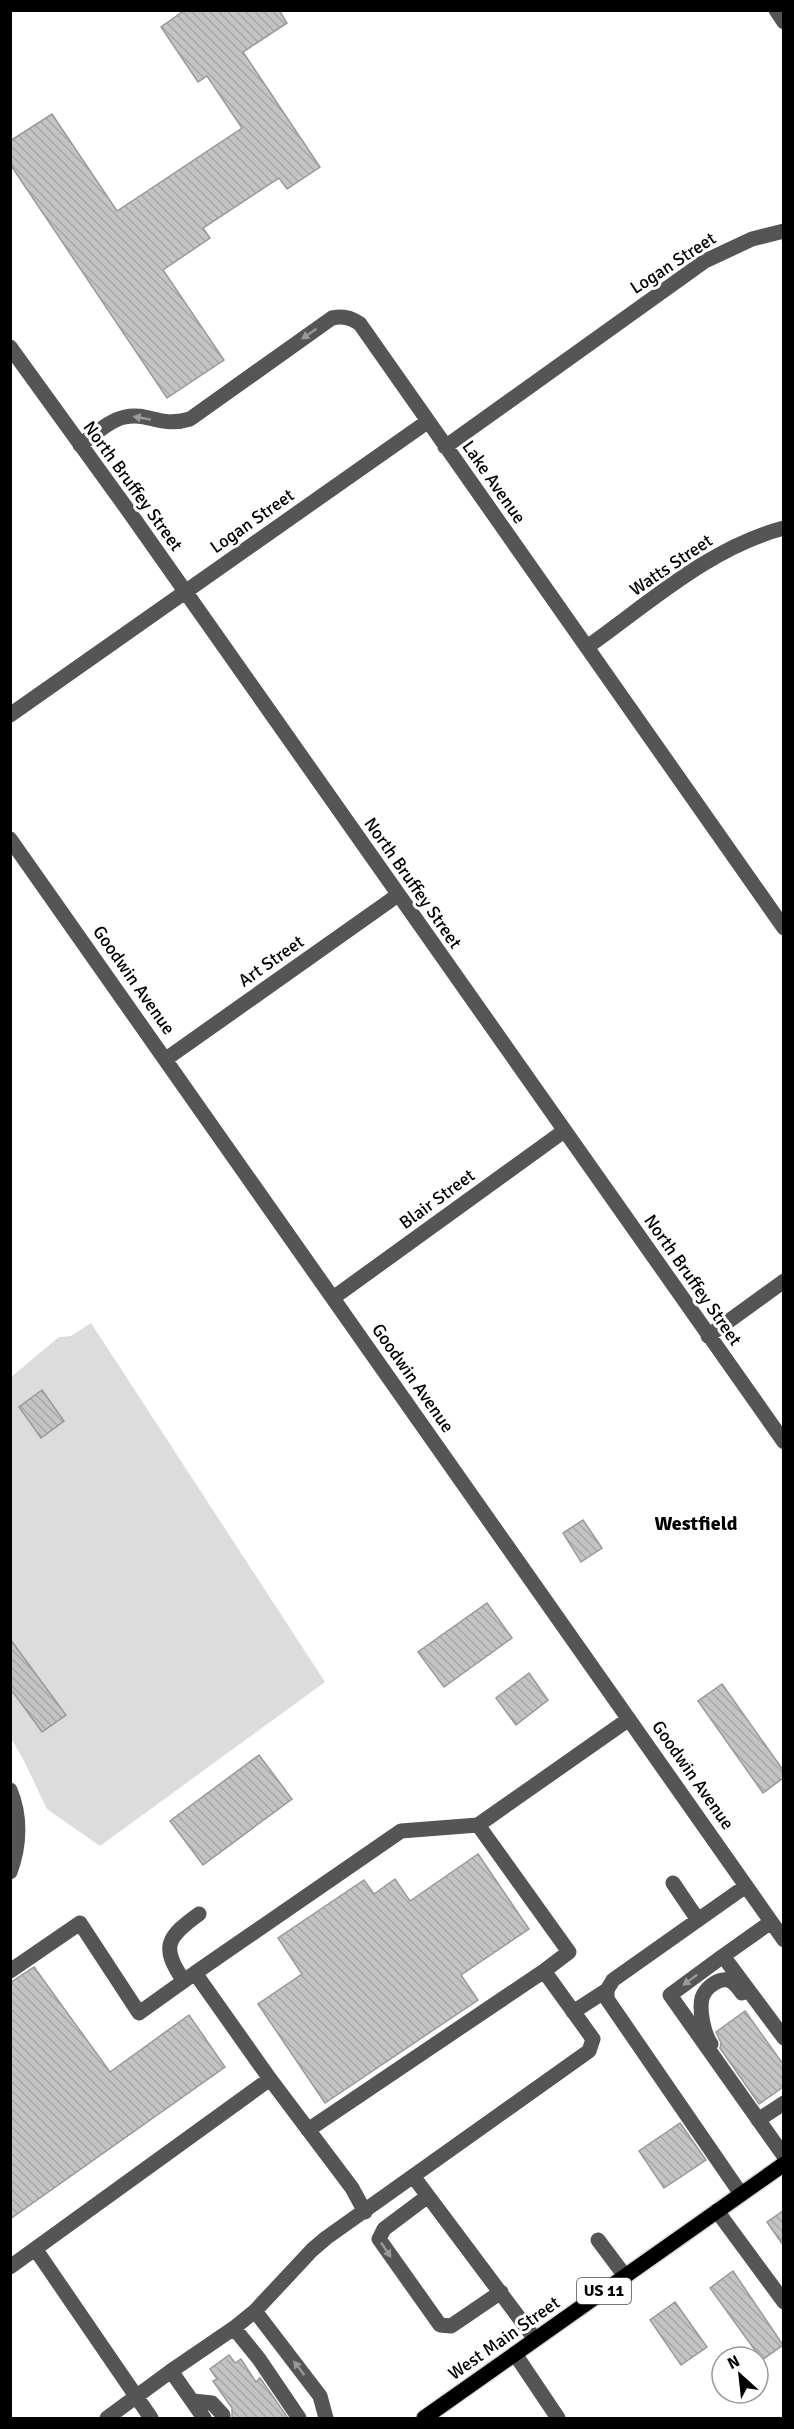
<svg xmlns="http://www.w3.org/2000/svg" width="794" height="2429" viewBox="0 0 794 2429" font-family="Signika,sans-serif">
<style>
.green{fill:#dcdcdc}
.building{fill:url(#building-back-hatch);stroke:#999;stroke-width:1.5}
.lines{fill:none;stroke-linecap:round;stroke-linejoin:round}
.major-casing{stroke:#dbdbdb;stroke-width:18}
.minor{stroke:#555;stroke-width:15}
.major{stroke:#000;stroke-width:15}
.oneway{fill:#999}
.labels{text-anchor:middle;dominant-baseline:central;stroke-width:6;stroke-linejoin:round;paint-order:stroke}
.shield{fill:#fff;stroke:#4c4c4c;stroke-width:1.5}
.shield-label{font-size:16px;font-weight:bold;fill:#000}
.street-label{font-size:18px;fill:#000;stroke:#fff}
.neighbourhood-label{font-size:20px;font-weight:bold;fill:#000;stroke:#fff}
</style>
<defs>
<pattern id="building-back-hatch" width="6" height="6" patternUnits="userSpaceOnUse" patternTransform="scale(1.5)"><rect width="6" height="6" fill="#c4c4c4"/><path d="M-1 5l2 2M0 0l6 6M5-1l2 2" fill="none" stroke="#a7a7a7"/></pattern>
</defs>
<rect width="100%" height="100%" fill="#fff"/>
<path class="green" d="M91,1323L325,1682L100,1846L47,1809L23,1759L11,1738V1377L59,1337L71,1336Z"/>
<path class="building" d="M185,10H279L287,23L243,52L320,167L287,189L279,178L203,228L210,238L163,270L224,360L167,398L10,164V141L52,114L117,211L242,128L207,76L198,82L161,27Z
M42,1390L64,1421L41,1438L19,1407Z
M583,1520L602,1548L581,1562L563,1533Z
M487,1603L512,1638L444,1687L418,1652Z
M10,1639L66,1715L42,1732L10,1688Z
M529,1673L548,1700L516,1725L496,1698Z
M722,1684L783,1770V1778L763,1793L698,1701Z
M259,1755L292,1799L203,1865L170,1821Z
M478,1854L529,1929L461,1975L478,2000L325,2103L258,2004L302,1974L278,1938L364,1880L374,1894L395,1879L410,1901Z
M34,1967L110,2072L189,2015L225,2067L10,2219V1983Z
M745,2011L783,2064V2087L759,2104L720,2048L721,2043L716,2032Z
M680,2123L706,2160L664,2188L639,2151Z
M783,2211V2245L767,2222Z
M733,2271L783,2345L762,2360L710,2288Z
M675,2302L707,2347L681,2365L650,2320Z
M229,2355L235,2363L241,2359L256,2382L260,2378L288,2418H232V2408L213,2381L217,2379L210,2369Z"/>
<g class="lines">
<g class="major-casing">
<path id="major" d="M424,2418L784,2164"/>
</g>
<path class="minor" d="M776,10L784,22
M10,347L130,513L784,1442
M80,445C93,436 109,420 125,417C148,412 161,428 190,419L332,318C343,316 350,317 360,324L784,928
M445,447L705,261L752,239L784,231
M587,647C648,604 710,547 784,528
M10,715L427,422
M10,839L784,1940
M166,1059L398,895
M333,1298L564,1131
M708,1336L784,1281
M10,1790C21,1816 20,1846 10,1872
M478,1825L569,1952L544,1971
M673,1883L698,1920
M723,1956L771,1922
M10,1971L80,1923L139,2013L195,1973
M184,1981C160,1947 167,1937 199,1914
M573,2012L607,1990
M784,2038L723,1956L670,1995L784,2156
M711,2044C704,2034 699,2011 702,1998C705,1988 718,1978 728,1980C735,1982 738,1988 742,1993
M758,2120L784,2103
M413,2176L535,2339
M741,2194L607,1999V1990L613,1980L746,1886
M428,2196L384,2229L379,2239L440,2325L451,2326L501,2292
M717,2211L784,2302
M365,2212L352,2188L270,2079L195,1973L401,1831L478,1825L629,1719
M598,2240L625,2276
M36,2250L151,2418
M10,2267L270,2079
M255,2311L320,2396L326,2418
M234,2328L259,2359L299,2418
M515,2354L558,2418
M171,2371L204,2418
M193,2401L212,2403L223,2415
M107,2418L171,2371L234,2328L255,2311L312,2250L326,2238L589,2051L593,2039L544,1971L308,2130"/>
<use href="#major" class="major"/>
</g>
<defs><path id="oneway-solid" d="M-6-.8H1V-3.2L6.5 0L1 3.2V.8H-6Z" transform="scale(1.5)"/></defs>
<g class="oneway">
<use href="#oneway-solid" transform="translate(309 334) rotate(145)"/>
<use href="#oneway-solid" transform="translate(142 418) rotate(-170)"/>
<use href="#oneway-solid" transform="translate(690 1980) rotate(144)"/>
<use href="#oneway-solid" transform="translate(386 2250) rotate(56)"/>
<use href="#oneway-solid" transform="translate(299 2368) rotate(-127)"/>
</g>
<g class="labels">
<rect class="shield" x="577" y="2278" width="54" height="26" rx="4.5"/>
<g class="shield-label">
<text x="604" y="2291">US 11</text>
</g>
<g class="street-label">
<text transform="translate(673 263) rotate(-33)">Logan Street</text>
<text transform="translate(494 482) rotate(55)">Lake Avenue</text>
<text transform="translate(133 486) rotate(54)">North Bruffey Street</text>
<text transform="translate(252 521) rotate(-35)">Logan Street</text>
<text transform="translate(671 565) rotate(-34)">Watts Street</text>
<text transform="translate(413 883) rotate(55)">North Bruffey Street</text>
<text transform="translate(271 961) rotate(-35)">Art Street</text>
<text transform="translate(134 980) rotate(55)">Goodwin Avenue</text>
<text transform="translate(437 1199) rotate(-36)">Blair Street</text>
<text transform="translate(693 1280) rotate(55)">North Bruffey Street</text>
<text transform="translate(413 1378) rotate(55)">Goodwin Avenue</text>
<text transform="translate(693 1775) rotate(55)">Goodwin Avenue</text>
<text transform="translate(504 2338) rotate(-35)">West Main Street</text>
</g>
<g class="neighbourhood-label">
<text x="696" y="1523">Westfield</text>
</g>
</g>
<rect width="794" height="2429" fill="none" stroke="#000000" stroke-width="24"/>
<g transform="translate(740 2375) rotate(333)"><circle r="28" fill="#ffffff" stroke="#999999" stroke-width="1.5"/>
<path d="M0-4.5L10 22L0 15L-10 22Z" fill="#000000"/>
<text y="-9" font-size="16" font-weight="bold" text-anchor="middle" fill="#000000">N</text>
</g>
</svg>
